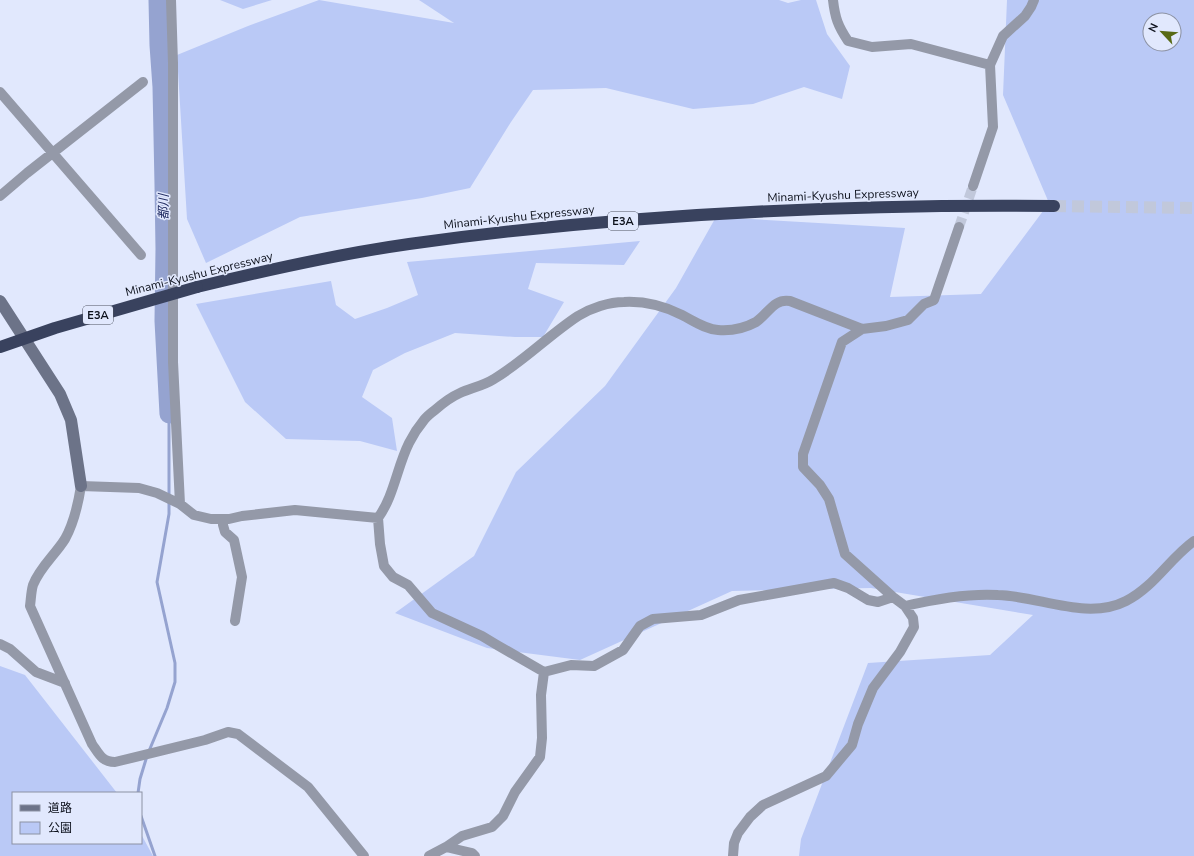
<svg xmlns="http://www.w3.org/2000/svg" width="1194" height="856" viewBox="0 0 1194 856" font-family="'Nunito Sans','Noto Sans JP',sans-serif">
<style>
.green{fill:#bac9f6;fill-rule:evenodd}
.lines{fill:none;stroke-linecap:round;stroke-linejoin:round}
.stream{stroke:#95a3d0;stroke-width:3}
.river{stroke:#95a3d0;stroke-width:19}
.street-tunnel{stroke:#c1c8db;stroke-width:10;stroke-dasharray:10 5;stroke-linecap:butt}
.highway-tunnel{stroke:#c1c8db;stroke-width:12;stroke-dasharray:12 6;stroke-linecap:butt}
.street{stroke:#9499a8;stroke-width:10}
.secondary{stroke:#6c7388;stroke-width:12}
.highway{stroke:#39425e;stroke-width:12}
.highway-bridge{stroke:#39425e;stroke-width:12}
.labels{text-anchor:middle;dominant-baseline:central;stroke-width:3;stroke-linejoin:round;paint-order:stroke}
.shield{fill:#e1e8fd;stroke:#4c515f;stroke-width:1}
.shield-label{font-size:11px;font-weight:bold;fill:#0c101b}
.street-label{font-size:12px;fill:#0c101b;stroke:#e1e8fd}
.water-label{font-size:13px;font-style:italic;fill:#202b62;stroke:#e1e8fd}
</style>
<rect width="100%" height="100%" fill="#e1e8fd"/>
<path class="green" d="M220,0H272L243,9Z
M319,0L454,23L419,0H779L788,3L801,0H816L827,34L850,66L842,99L804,87L753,104L693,109L606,88L533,90L511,122L470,188L422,198L300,217L206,263L187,219L177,55L248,26Z
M1007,0H1194V856H799L801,839L868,663L990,655L1033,615L871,588L732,591L580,660L487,648L395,613L474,556L516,472L605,386L676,288L716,217L905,228L890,297L981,294L1049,203L1003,95ZM1150,20H1174V44H1150Z
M640,241L624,265L536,263L528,289L564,302L543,337H515L455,333L405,353L373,370L362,397L392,418L397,451L360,441L286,439L245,402L196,304L331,281L336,305L355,319L387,308L418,295L407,262Z
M0,666L25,675L117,793H13V843H141V834L153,856H0Z"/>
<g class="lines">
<path class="stream" d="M169,414V497
M149,751L167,708L175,682V663L157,582L169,514V502
M138,793L140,779L147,756
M141,816L155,856"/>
<path class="river" d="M158,0L159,45L162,87L164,185L165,249L164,321L169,414"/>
<path class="street-tunnel" d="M959,227L973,186"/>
<path class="highway-tunnel" d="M1054,206L1194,208"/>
<path class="street" d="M171,0L173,63V362L180,504
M833,0C835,18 838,26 848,41L872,47L911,44L990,65
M0,92L141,255
M973,186L993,127L990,65L1003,36L1025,16L1031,7L1034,0
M0,196L27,173L143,82
M223,519V525L225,532L234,540L242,577L235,621
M893,597L878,602L868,600L848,588L834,583L739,600L701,615L653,619L640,626L623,650L594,666L571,665L544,672L497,645L482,636L432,613L408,585L393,577L384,566L380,544L378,518C394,496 397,467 409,443C413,435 419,426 424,420C427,416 431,413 435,410C443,403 451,397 460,393C471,388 483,386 494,379C524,361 549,335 578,316C591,308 609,302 624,302C644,301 664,306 682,315C694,321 705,329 718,330C731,331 745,328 756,322C768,314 774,298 790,301L862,329L886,326L908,320L924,304L934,300L959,227
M905,606C935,599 967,593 998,595C1039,596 1087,621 1126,601C1154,587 1170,558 1194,541
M0,644L10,649L36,672L65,683
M446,847L472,853L475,856
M364,856L308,787L238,734L228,732L205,740L115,762C102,762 99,754 92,744L30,606C31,599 31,592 33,585C40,567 55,555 65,539C74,523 78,505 81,486L139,488L157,493L180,504L194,515L211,519H229L242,516L295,510L378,518
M429,856L446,847L462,836L492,827L503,816L515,792L540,757L542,738L541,695L544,672
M733,856L734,843L738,833L750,817L763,805L826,776L852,745L858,724L873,688L900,652L914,627L913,618L905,606L893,597L845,554L829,499L820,485L803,467V454L842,342L862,329"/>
<path class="secondary" d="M0,301L60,394L71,420L81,486"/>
<path class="highway" d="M197,287C267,270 338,254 409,244C623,214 839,204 1054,206"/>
<path class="highway-bridge" d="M0,347L55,328L197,287"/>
</g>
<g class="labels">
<g class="shield">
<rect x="608" y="212" width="30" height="18" rx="3"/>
<rect x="83" y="306" width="30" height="18" rx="3"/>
</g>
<g class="shield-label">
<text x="623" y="221">E3A</text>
<text x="98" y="315">E3A</text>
</g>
<g class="street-label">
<text transform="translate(843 195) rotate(-2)">Minami-Kyushu Expressway</text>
<text transform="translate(519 217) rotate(-6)">Minami-Kyushu Expressway</text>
<text transform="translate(199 274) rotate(-14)">Minami-Kyushu Expressway</text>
</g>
<g class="water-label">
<text transform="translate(164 207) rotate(-90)">都川</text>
</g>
</g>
<rect x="12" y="792" width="130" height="52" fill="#e1e8fd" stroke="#8c92a3"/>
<rect x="20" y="805" width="20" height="6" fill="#6c7388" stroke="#8c92a3"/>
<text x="48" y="812" font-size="12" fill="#0c101b">道路</text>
<rect x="20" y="822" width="20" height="12" fill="#bac9f6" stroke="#8c92a3"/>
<text x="48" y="832" font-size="12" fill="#0c101b">公園</text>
<g transform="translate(1162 32) rotate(296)"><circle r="19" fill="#e1e8fd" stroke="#8c92a3"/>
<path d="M0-3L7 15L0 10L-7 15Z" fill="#586a15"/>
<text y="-6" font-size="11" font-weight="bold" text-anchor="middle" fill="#0c101b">N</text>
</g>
</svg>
